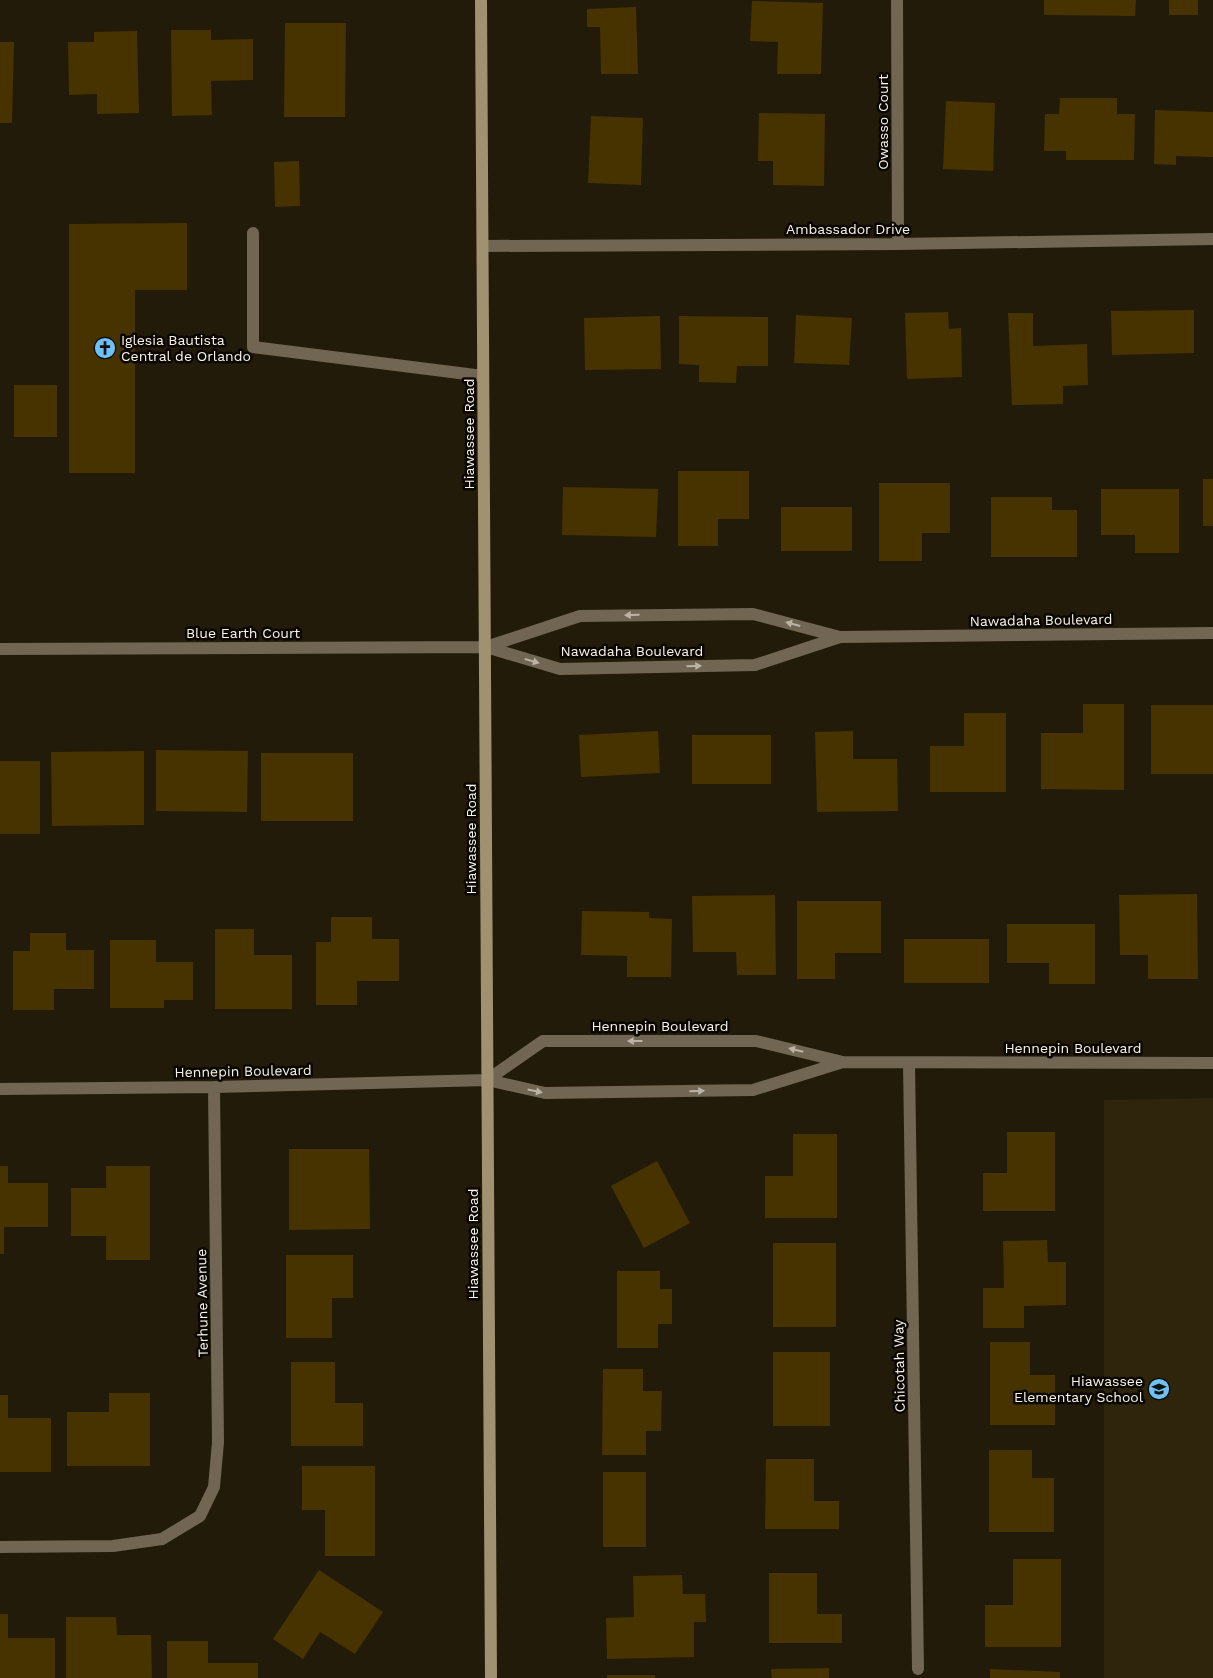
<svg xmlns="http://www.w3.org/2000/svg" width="1213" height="1678" viewBox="0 0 1213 1678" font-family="'Work Sans',sans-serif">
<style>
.built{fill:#2f240c}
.building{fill:#473300}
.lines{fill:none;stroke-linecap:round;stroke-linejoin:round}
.service{stroke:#706653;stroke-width:12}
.minor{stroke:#706653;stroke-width:12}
.secondary{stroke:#a09171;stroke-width:12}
.oneway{fill:#bbb4a6}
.labels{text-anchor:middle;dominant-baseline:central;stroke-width:5;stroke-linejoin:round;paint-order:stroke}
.street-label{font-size:14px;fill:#f9f4e9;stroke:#0a0702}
.poi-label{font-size:14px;fill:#f9f4e9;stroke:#0a0702;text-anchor:start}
</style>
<rect width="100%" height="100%" fill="#231b0a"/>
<path class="built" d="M1213,1098V1678H1104V1100Z"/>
<path class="building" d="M1044,0H1136L1135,16L1044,15Z
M1169,0H1198V15H1169Z
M752,1L823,3L821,74H777L778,42L750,41Z
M636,7L638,74H601L600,27H587V9Z
M285,23H346L345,117H284Z
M171,30H211V40L253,39V80L211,81L212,115L172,116Z
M137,31L139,113L97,114V94L69,95L68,42H94V32Z
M0,42H14L12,123H0Z
M1060,98H1117V114H1135L1134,160H1066V151H1044L1045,114H1059Z
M946,101L995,103L993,171L943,169Z
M1155,110L1213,112V157L1176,156V165L1154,164Z
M759,113L825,114L824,186L773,185V161H758Z
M591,116L643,118L641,185L588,183Z
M299,161L300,206L275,207L274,162Z
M187,223V290H135V473H69V224Z
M1194,310V353L1112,355L1111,311Z
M948,312L949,329L961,328L962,377L907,379L905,313Z
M1008,313H1033V346L1087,344L1088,385L1063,386V404L1012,405Z
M796,315L852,318L849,365L794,363Z
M660,316L661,369L585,370L584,318Z
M679,316L768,317V366H737L736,383L699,382V365L679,364Z
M14,385H57V437H14Z
M678,471H749V519H718V546H678Z
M1203,479H1213V526H1203Z
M879,483H950V533H922V561H879Z
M563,487L658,489L656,537L562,535Z
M1101,489H1179V553H1135V535H1101Z
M991,497H1052V510H1077V557H991Z
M781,507H852V551H781Z
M1083,704H1124V790L1041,789V733H1083Z
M1151,705H1213V774H1151Z
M964,713H1006V792H930V746H964Z
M658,731L660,773L581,777L579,735Z
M853,731V759H897L898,811L817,812L815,732Z
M692,735H771V784H692Z
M156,750L248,751L247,812L156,811Z
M144,751V825L52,826L51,752Z
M261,753H353V821H261Z
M0,761H40V834H0Z
M1197,894L1198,979H1148V955H1120L1119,895Z
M775,895L776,975H737L736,952H693L692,896Z
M797,901H881V953H835V979H797Z
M582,911L649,912V918L672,919L671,977H627V956L581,955Z
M331,917H372V939H399V981H357V1005H316V942H331Z
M1007,924H1095V984H1049V963H1007Z
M215,929H254V955H292V1009H215Z
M30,933H66V950H94V989H54V1010H13V951H30Z
M904,939H989V983H904Z
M110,940H156V962H193V1000H164V1008H110Z
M1007,1132H1055V1211H983V1173H1007Z
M793,1134H837V1218H765V1176H793Z
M289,1149H369L370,1229L289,1230Z
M657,1161L690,1223L644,1248L611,1186Z
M0,1166H8V1183H48V1227H4V1254H0Z
M106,1166H150V1260H106V1236H71V1188H106Z
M1047,1240L1048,1262H1066V1305L1024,1306V1328H983V1288H1004L1003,1241Z
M773,1243H836V1327H773Z
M286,1255H353V1298H332V1338H286Z
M617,1271H660V1289H672V1324H658V1348H617Z
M990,1342H1030V1375H1055V1425H990Z
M773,1352H830V1426H773Z
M291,1362H335V1403H363V1446H291Z
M603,1369H643V1391H662L661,1431H646V1455H602Z
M109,1393H150V1466H67V1412H109Z
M0,1395H8V1418H51V1472H0Z
M989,1450H1032V1478H1054V1532H989Z
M766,1459H814V1501H839V1529H765Z
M302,1466H375V1556H325V1510H302Z
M603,1472H646V1547H603Z
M1013,1559H1061V1647H985V1605H1013Z
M319,1570L383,1612L355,1654L320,1632L303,1659L273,1639Z
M769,1573H817V1614H842V1643H769Z
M682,1575L683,1594H705L706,1622H694V1657L607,1659L606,1618L634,1617L633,1576Z
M0,1614H8V1638H55V1678H0Z
M66,1617H116L117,1635H151L152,1678H66Z
M167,1641H208V1663H258V1678H167Z
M829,1668V1678H772L771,1669Z
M990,1669L1060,1672V1678H990Z
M607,1675H655V1678H607Z"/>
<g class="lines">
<path class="service" d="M253,233V347L483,376"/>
<path class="minor" d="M897,0L898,244
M483,246L898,244L1213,239
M486,647L580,616L753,614L840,637L1213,633
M0,649L486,647L560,669L755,665L840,637
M909,1063L918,1669
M487,1080L543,1041H756L843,1062L1213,1063
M0,1089L214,1087L487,1080L545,1093L753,1090L843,1062
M0,1547L113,1546L162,1539L200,1516L214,1487L218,1442L214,1087"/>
<path class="secondary" d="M481,0L491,1678"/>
</g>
<defs><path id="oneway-solid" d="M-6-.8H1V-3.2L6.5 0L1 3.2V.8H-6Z" transform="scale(1.25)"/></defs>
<g class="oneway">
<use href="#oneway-solid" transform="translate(632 615) rotate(179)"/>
<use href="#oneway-solid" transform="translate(793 624) rotate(-165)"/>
<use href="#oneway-solid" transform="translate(532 661) rotate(16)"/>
<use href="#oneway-solid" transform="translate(694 666) rotate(-1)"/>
<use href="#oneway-solid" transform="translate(635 1041) rotate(180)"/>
<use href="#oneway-solid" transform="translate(796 1050) rotate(-166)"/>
<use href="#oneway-solid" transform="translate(535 1091) rotate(12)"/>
<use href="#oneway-solid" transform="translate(697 1091) rotate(-1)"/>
</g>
<defs>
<g id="church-disc" transform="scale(1.125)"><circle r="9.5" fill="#6dc2f3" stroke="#0a0702"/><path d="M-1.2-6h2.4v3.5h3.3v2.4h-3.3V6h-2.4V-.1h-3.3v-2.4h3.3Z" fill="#111"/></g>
<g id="school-disc" transform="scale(1.125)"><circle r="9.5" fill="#6dc2f3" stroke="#0a0702"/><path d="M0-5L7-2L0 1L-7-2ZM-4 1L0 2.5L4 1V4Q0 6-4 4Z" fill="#111"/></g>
</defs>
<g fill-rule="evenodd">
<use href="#church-disc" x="105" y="348"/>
<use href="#school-disc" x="1159" y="1389"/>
</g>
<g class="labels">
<g class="street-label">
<text transform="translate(883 122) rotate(-90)">Owasso Court</text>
<text x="848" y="229">Ambassador Drive</text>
<text transform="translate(469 434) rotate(-90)">Hiawassee Road</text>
<text transform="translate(1041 620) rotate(-1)">Nawadaha Boulevard</text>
<text x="243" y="633">Blue Earth Court</text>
<text x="632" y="651">Nawadaha Boulevard</text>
<text transform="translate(471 839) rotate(-90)">Hiawassee Road</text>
<text x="660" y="1026">Hennepin Boulevard</text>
<text x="1073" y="1048">Hennepin Boulevard</text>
<text transform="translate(243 1071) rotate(-1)">Hennepin Boulevard</text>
<text transform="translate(473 1244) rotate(-90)">Hiawassee Road</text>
<text transform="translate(202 1303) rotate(-91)">Terhune Avenue</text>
<text transform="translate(899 1366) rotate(-91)">Chicotah Way</text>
</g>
<g class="poi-label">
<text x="121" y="340">Iglesia Bautista<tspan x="121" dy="16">Central de Orlando</tspan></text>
<text x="1143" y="1381" text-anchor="end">Hiawassee<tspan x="1143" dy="16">Elementary School</tspan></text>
</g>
</g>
</svg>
